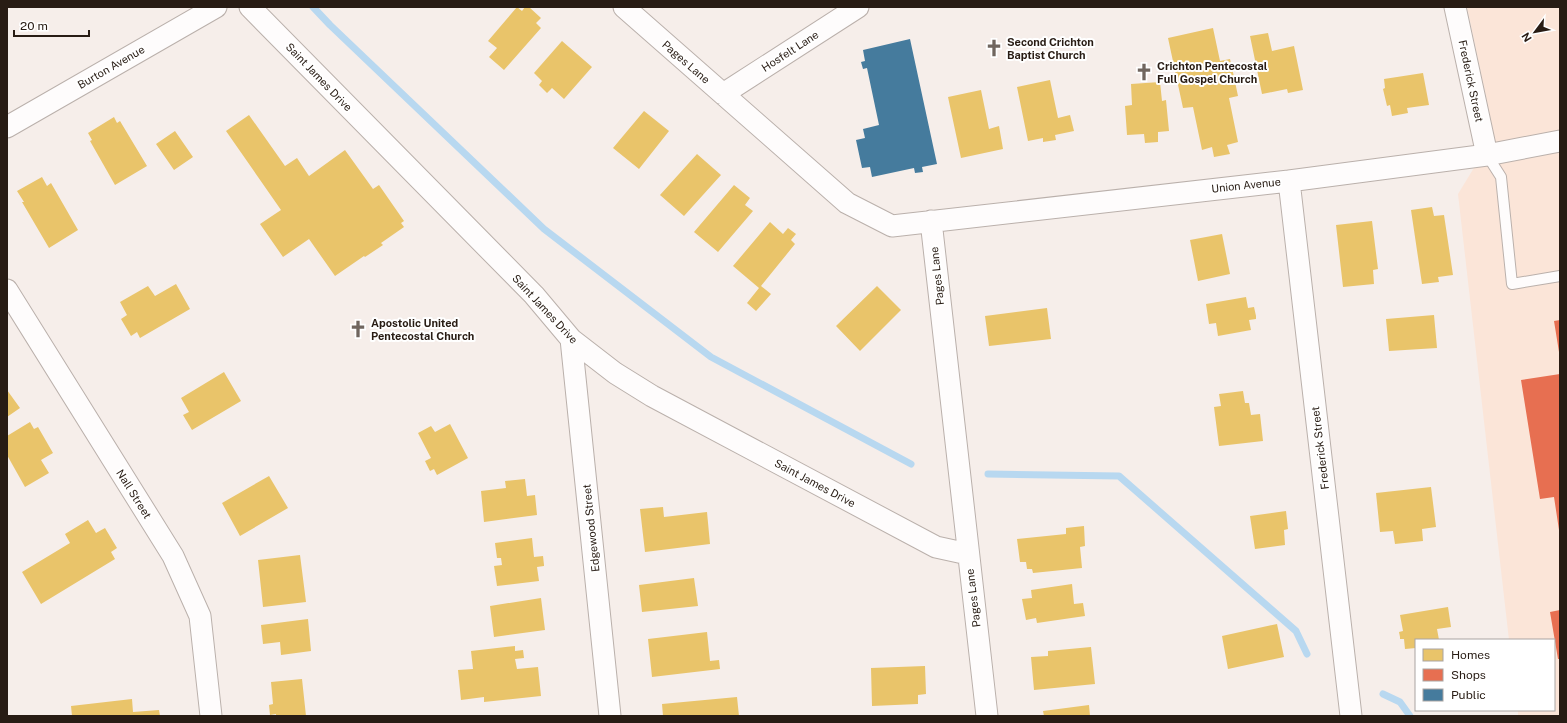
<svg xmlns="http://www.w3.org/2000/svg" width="1567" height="723" viewBox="0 0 1567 723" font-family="'Public Sans',sans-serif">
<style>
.built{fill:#fbe5d8}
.homes{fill:#e9c46a}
.shops{fill:#e76f51}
.public{fill:#457b9d}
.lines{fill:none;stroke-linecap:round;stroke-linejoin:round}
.stream{stroke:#b8d8f0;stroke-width:7}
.lane-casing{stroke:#bab0ab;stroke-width:12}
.street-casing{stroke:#bab0ab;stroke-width:23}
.lane{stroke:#fefcfc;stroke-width:10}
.street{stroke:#fefcfc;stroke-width:21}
.labels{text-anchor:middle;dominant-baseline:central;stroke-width:4;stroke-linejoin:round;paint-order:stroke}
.poi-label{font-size:11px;font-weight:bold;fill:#281c14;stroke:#fff;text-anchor:start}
.street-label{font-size:11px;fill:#281c14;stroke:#fff}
</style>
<rect width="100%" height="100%" fill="#f6eeea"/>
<path class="built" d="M1467,7H1560V716H1518V710H1554V640H1509L1458,194L1494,135Z"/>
<path class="homes" d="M517,7L522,11L525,7H529L541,18L536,23L541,28L504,70L489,57L497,48L488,41Z
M1213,28L1220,61L1230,59L1234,77L1238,96L1229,98L1238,142L1227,145L1230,154L1214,157L1212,147L1202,150L1193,107L1183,108L1168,38Z
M1268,33L1272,51L1294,46L1303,90L1288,93L1287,89L1262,94L1250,36Z
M562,41L592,67L564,99L552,88L547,93L539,85L542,81L534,73Z
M1423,73L1429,105L1407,108L1408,113L1392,116L1390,105L1387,106L1383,89L1385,88L1384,79Z
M1050,80L1058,118L1070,115L1074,131L1055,135L1056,140L1043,142V138L1028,141L1017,87Z
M1160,82L1162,101L1166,100L1169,131L1158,132V142L1145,143L1144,134L1127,135L1125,106L1132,105L1131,84Z
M981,90L989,129L999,126L1003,149L961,158L948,97Z
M644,111L669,131L639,169L613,148Z
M249,115L285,166L297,158L309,176L345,150L373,189L379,185L404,221L401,223L404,227L381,243L383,245L365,257L364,256L335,276L309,239L283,257L260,224L281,210L226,131Z
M114,117L117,123L120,121L147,166L115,185L90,141L92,140L88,133Z
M175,131L193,157L174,170L156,144Z
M697,154L721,175L684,216L660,195Z
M42,177L47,186L51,183L78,230L49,248L22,202H24L17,191Z
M734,185L750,198L745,205L753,211L718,252L694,232Z
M1432,207L1434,216L1444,215L1453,275L1438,277L1439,282L1422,284L1411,210Z
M1372,221L1378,269L1373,270L1374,284L1343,287L1336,225Z
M770,222L783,234L788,228L796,234L791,240L795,244L761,286L771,294L756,311L747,303L759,288L733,266Z
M1222,234L1230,274L1198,281L1190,240Z
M176,284L190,309L140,338L137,332L131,336L121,319L127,315L120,302L148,286L155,296Z
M877,286L901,310L860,351L836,326Z
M1246,297L1248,308L1254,307L1256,316V319L1249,320L1251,330L1218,336L1216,323L1209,324L1206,304Z
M1047,308L1051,339L989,346L985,316Z
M1434,315L1437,348L1389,351L1386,319Z
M224,372L241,401L192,430L183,415L189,412L181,398Z
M7,390L20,408L7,417Z
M1243,391L1245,403H1249L1251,415L1260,414L1263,441L1219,446L1214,407L1221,406L1219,394Z
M30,422L34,429L38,427L53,453L41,460L49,473L25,487L7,455V436Z
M450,424L468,458L437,475L434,469L430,471L425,461L431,458L418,433L431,426L435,432Z
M269,476L288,508L240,536L222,503Z
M525,479L527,496L535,495L537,515L484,522L481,491L506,488L505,481Z
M1431,487L1436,527L1422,529L1423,541L1395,544L1393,531L1380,532L1376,493Z
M663,507L664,517L707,512L710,544L645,552L640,509Z
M1286,511L1288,529L1284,530L1285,545L1255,549L1250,516Z
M88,520L96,533L105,528L117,548L111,552L115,559L41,604L22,572L70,543L65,534Z
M1084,526L1085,546L1080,547L1082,568L1033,573L1032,569H1027L1026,562H1020L1017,539L1066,534V528Z
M532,538L534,557L543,556L544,565V566L537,567L539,581L497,586L494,566L502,565L501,558H497L495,543Z
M300,555L306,602L263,607L258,560Z
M694,578L698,606L642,612L639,585Z
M1072,584L1074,604L1083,603L1085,616L1037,623L1036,618L1026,620L1022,599L1032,598L1031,590Z
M541,598L545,630L494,637L490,606Z
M1448,607L1451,627L1437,629L1439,640H1416V648L1405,649L1404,639H1400V637L1399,632L1403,631L1400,615Z
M308,619L311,651L281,655L280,642L263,644L261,625Z
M1277,624L1284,657L1228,669L1222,636Z
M707,632L710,661L719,660L720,669L652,677L648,639Z
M515,646V651L523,650L524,658L515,659L517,669L538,667L541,696L484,702V697L461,700L458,670L473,669L471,651Z
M1091,647L1095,684L1034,690L1031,657L1048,656V651Z
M925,666L926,694L918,695V704L872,706L871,668Z
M302,679L306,716H276V714L270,715L269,705L273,704L271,682Z
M737,697L739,716H663L662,704Z
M132,699L133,712L159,710L160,716H72L71,706Z
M1089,705L1090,716H1044L1043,711Z"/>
<path class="shops" d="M1560,320V352H1559L1554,321Z
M1560,374V530H1559L1554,497L1540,499L1521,380Z
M1560,610V659H1558L1550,612Z"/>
<path class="public" d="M910,39L937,164L922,167L923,172L915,173L914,168L872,177L870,167L862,168L856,140L865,138L863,129L879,125L867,68L863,69L861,62L865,61L863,50Z"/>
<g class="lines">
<path class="stream" d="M313,7L330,25L544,229L711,357L911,464
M988,474L1119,476L1296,631L1307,654
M1383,694L1400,702L1410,716"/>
<g class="lane-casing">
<path id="lane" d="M1487,155L1501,177L1512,284L1560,276"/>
</g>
<g class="street-casing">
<path id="street" d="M250,7L534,295L571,339L615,373L652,396L936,547L968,554
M624,7L847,203L892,226L1289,181L1487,155L1560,141
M1455,7L1487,155
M723,94L858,7
M7,127L216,7
M1289,181L1351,716
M931,221L987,716
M7,290L173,556L200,616L211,716
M571,339L610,716"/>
</g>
<use href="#lane" class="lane"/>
<use href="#street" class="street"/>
</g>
<defs>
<g id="church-bare" transform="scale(1.38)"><path d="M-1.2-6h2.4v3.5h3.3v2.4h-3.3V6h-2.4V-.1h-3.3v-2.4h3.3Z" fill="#70665f" stroke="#fff" stroke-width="2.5" paint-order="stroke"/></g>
</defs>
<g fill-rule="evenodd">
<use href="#church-bare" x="994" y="48"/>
<use href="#church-bare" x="1144" y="72"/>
<use href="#church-bare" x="358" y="329"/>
</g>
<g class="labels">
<g class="poi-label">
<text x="1007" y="42">Second Crichton<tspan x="1007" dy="13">Baptist Church</tspan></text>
<text x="1157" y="66">Crichton Pentecostal<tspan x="1157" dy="13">Full Gospel Church</tspan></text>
<text x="371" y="323">Apostolic United<tspan x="371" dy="13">Pentecostal Church</tspan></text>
</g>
<g class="street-label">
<text transform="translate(790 51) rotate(-33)">Hosfelt Lane</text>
<text transform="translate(686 62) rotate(41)">Pages Lane</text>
<text transform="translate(111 67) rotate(-30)">Burton Avenue</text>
<text transform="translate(319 77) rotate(46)">Saint James Drive</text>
<text transform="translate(1471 81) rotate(78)">Frederick Street</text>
<text transform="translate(1246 185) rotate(-6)">Union Avenue</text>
<text transform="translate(937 276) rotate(-96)">Pages Lane</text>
<text transform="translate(545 309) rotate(47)">Saint James Drive</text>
<text transform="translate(1320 448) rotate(-97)">Frederick Street</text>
<text transform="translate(815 483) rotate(28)">Saint James Drive</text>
<text transform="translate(134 494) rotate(58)">Nall Street</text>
<text transform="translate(591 528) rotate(-96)">Edgewood Street</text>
<text transform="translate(973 598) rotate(-97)">Pages Lane</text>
</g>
</g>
<rect width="1567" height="723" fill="none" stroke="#281c14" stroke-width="16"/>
<rect x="1415" y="639" width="140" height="72" fill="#ffffff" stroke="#a9a4a1"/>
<rect x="1423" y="649" width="20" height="12" fill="#e9c46a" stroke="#a9a4a1"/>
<text x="1451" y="659" font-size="12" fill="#281c14">Homes</text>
<rect x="1423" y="669" width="20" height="12" fill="#e76f51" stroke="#a9a4a1"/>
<text x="1451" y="679" font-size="12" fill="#281c14">Shops</text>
<rect x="1423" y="689" width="20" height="12" fill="#457b9d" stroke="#a9a4a1"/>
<text x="1451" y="699" font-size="12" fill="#281c14">Public</text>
<g transform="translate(1535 32) rotate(238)" stroke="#ffffff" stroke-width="3" paint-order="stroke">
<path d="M0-3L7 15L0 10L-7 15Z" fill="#281c14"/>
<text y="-6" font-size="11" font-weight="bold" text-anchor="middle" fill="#281c14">N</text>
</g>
<path d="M14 30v6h75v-6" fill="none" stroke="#281c14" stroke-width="2"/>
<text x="20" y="30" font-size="12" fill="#281c14" stroke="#ffffff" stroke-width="3" paint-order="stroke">20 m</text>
</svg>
